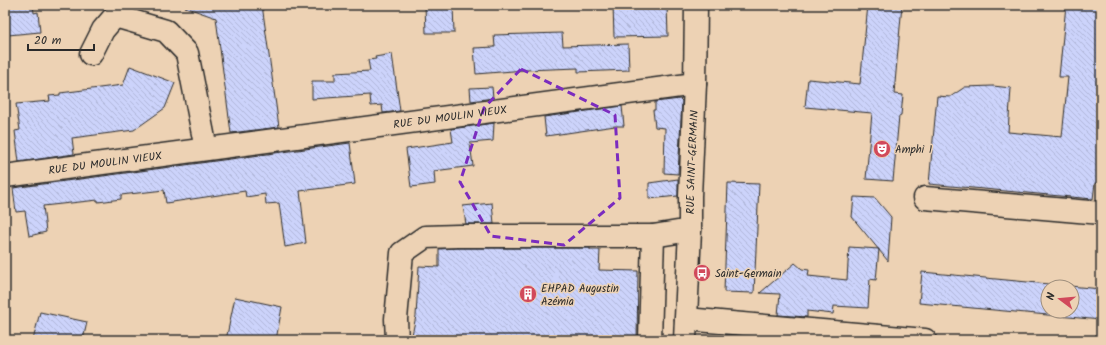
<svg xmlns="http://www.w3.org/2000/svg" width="1106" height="345" viewBox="0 0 1106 345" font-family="Kalam,sans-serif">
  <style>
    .building { fill: url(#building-back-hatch); stroke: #2b2b2b; fill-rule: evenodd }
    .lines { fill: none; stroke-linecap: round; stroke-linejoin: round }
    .minor-casing { stroke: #2b2b2b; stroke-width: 25 }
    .minor { stroke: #edd2b4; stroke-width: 22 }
    .marked { fill: none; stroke: #7b2cbf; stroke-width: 3; stroke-dasharray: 8 5; stroke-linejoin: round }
    .labels { text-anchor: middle; stroke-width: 3; stroke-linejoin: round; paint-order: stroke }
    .street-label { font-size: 11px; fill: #2b2b2b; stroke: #edd2b4 }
    .poi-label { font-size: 11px; fill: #2b2b2b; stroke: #edd2b4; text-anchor: start }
  </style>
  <defs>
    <pattern id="building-back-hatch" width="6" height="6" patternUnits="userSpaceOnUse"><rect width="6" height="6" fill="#ccd3fb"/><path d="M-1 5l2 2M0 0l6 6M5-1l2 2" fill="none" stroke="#afb5d7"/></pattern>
  </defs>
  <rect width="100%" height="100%" fill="#edd2b4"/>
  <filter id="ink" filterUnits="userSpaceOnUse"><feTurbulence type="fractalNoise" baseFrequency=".025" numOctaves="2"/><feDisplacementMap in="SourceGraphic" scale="8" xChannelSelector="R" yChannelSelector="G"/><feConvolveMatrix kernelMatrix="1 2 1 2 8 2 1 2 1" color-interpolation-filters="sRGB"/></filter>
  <g filter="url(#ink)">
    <!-- building -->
    <path class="building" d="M 5,5 L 33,5 L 34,13 L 38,12 L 40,32 L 8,35 Z
      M 186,5 L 262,5 L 279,127 L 231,133 L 216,18 L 185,7 Z
      M 425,5 L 453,5 L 454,33 L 426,33 Z
      M 613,5 L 667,5 L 668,36 L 614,37 Z
      M 868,5 L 902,5 L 894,94 L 903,95 L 901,115 L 899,116 L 893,181 L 866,179 L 872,113 L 805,107 L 808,79 L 860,84 Z
      M 1066,5 L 1101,5 L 1101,183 L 1095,183 L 1093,199 L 929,184 L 937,96 L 950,97 L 965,87 L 993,86 L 1011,88 L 1008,132 L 1062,137 L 1068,77 L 1059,77 Z
      M 562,33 L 563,46 L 628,44 L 629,70 L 578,72 L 578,68 L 525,70 L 476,74 L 474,48 L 495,47 L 494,35 Z
      M 392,54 L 400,111 L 383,113 L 382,105 L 371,106 L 370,95 L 312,99 L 312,81 L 335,81 L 335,73 L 370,71 L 368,60 L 376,59 L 375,57 Z
      M 130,66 L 175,83 L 165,108 L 134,130 L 72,138 L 74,154 L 19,162 L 15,131 L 20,130 L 16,104 L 50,101 L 49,96 L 60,95 L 60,93 L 123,85 Z
      M 492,87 L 493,98 L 471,101 L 470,88 Z
      M 680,99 L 682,101 L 678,174 L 664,173 L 665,128 L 655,127 L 653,110 L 655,110 L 655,102 Z
      M 622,106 L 624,126 L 615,126 L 546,136 L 544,117 Z
      M 494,123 L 493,141 L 470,143 L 473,166 L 434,171 L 435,184 L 411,187 L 406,149 L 453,142 L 451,129 Z
      M 350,143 L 355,184 L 300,191 L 306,243 L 285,247 L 279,203 L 266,204 L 265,194 L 246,197 L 245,191 L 166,203 L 164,190 L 121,195 L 121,199 L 98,202 L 98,200 L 43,206 L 46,232 L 29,236 L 25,211 L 16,212 L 13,188 Z
      M 678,179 L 678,196 L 649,199 L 649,183 Z
      M 728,183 L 759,184 L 754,293 L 724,292 Z
      M 854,197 L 875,198 L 891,217 L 888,261 L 852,217 Z
      M 492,203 L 494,224 L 466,224 L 463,206 Z
      M 849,247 L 879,249 L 876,280 L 870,279 L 868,308 L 834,306 L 833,314 L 807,311 L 807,317 L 778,315 L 780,294 L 760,293 L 795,263 L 802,269 L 809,270 L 808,276 L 847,280 Z
      M 458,248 L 590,248 L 590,250 L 600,250 L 599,270 L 638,271 L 637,340 L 411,340 L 416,316 L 419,266 L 439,267 L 439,249 Z
      M 922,272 L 1101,289 L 1101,320 L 919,303 ZM 1048,287 L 1072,287 L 1072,311 L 1048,311 Z
      M 235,297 L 282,307 L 276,340 L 226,340 Z
      M 40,312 L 87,322 L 83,340 L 33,340 Z"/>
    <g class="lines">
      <defs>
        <g id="minor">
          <path d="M 91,54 L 103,30 L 115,16 L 166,31 L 187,53 L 206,149"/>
          <path id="s1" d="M 5,176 L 695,84"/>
          <path d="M 925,198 L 1101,213"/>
          <path d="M 686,319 L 925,340"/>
          <path d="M 397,340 L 396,319 L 402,253 L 425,237 L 458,236 L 653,236 L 690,230"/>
          <path d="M 650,340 L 653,236"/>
          <path id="s2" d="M 685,340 L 690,230 L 690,196 L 695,84 L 696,5"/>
        </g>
      </defs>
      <!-- minor casing -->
      <use href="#minor" class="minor-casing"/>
      <!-- minor -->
      <use href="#minor" class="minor"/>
    </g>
  </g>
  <!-- marked area -->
  <path class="marked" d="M 521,69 L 615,115 L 620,198 L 564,245 L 491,236 L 460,182 L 484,108 Z"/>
  <!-- icons -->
  <defs>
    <symbol id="theatre-disc" viewBox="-11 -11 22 22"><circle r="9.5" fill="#d1495b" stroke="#edd2b4"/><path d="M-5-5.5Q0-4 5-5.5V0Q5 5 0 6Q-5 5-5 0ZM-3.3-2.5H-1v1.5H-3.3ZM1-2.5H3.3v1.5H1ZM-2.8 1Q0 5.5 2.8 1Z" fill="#fff"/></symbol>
    <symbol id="bus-disc" viewBox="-11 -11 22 22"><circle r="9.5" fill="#d1495b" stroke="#edd2b4"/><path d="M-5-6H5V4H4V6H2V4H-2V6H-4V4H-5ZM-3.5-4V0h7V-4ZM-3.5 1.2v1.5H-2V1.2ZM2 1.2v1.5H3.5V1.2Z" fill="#fff"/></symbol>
    <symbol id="building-disc" viewBox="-11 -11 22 22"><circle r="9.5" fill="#d1495b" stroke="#edd2b4"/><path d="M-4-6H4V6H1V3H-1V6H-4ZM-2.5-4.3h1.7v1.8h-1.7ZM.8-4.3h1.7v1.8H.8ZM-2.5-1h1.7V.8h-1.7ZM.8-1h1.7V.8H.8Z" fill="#fff"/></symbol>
  </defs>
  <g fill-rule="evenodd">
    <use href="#theatre-disc" x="872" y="139" width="20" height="20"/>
    <use href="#bus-disc" x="692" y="263" width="20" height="20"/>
    <use href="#building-disc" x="518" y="284" width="20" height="20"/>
  </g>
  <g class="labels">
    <!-- street labels -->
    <g class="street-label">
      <text dy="4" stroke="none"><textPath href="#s1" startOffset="449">RUE DU MOULIN VIEUX</textPath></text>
      <text dy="4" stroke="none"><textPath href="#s1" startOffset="101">RUE DU MOULIN VIEUX</textPath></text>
      <text dy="4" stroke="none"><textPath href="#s2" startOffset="178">RUE SAINT-GERMAIN</textPath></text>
    </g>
    <!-- poi labels -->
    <g class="poi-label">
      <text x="895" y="153">Amphi 1</text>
      <text x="715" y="277">Saint-Germain</text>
      <text x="541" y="292">EHPAD Augustin<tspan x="541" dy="13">Azémia</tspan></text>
    </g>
  </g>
  <!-- margin -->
  <rect width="1106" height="345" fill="none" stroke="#edd2b4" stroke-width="20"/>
  <rect x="10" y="10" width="1086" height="325" fill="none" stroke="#2b2b2b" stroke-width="1.5" filter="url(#ink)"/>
  <!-- north arrow -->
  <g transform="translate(1060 299) rotate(286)"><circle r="19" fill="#edd2b4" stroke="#9f8f7d"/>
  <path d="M0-3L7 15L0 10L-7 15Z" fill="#d1495b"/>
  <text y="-6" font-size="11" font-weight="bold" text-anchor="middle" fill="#2b2b2b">N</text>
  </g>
  <!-- scale -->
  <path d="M28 44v6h66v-6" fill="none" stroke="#2b2b2b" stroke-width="2"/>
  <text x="34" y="44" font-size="12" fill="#2b2b2b" stroke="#edd2b4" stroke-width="3" paint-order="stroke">20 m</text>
</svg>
